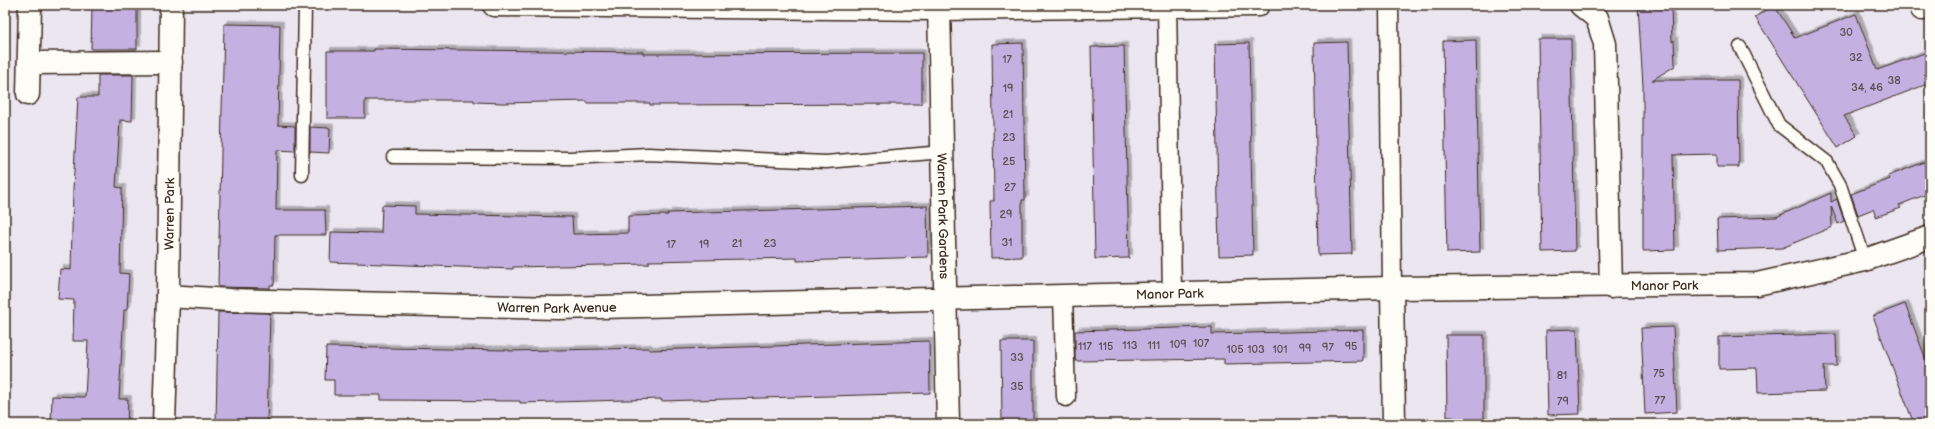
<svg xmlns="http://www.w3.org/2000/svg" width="1935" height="429" viewBox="0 0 1935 429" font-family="'Balsamiq Sans',sans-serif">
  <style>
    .building { fill: #c4b1e2; stroke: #3b2a1e; filter: url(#shadow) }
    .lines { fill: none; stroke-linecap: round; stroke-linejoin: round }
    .service-casing { stroke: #3b2a1e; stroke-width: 15 }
    .pedestrian-casing { stroke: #3b2a1e; stroke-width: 21 }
    .minor-casing { stroke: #3b2a1e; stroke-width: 25 }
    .service { stroke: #fdfcf7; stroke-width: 12 }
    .pedestrian { stroke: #fdfcf7; stroke-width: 18 }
    .minor { stroke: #fdfcf7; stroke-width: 22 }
    .labels { text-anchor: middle; stroke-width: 3; stroke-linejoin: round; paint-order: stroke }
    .number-label { font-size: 11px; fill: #5d4c4f }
    .street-label { font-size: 13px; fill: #3b2a1e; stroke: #fdfcf7 }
  </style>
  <defs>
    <filter id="shadow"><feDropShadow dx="3.5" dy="-3.5" stdDeviation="0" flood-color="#0004"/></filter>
  </defs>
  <rect width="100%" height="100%" fill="#ece6f1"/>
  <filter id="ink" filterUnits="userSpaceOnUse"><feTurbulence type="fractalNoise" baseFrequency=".025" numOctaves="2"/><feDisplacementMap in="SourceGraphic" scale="8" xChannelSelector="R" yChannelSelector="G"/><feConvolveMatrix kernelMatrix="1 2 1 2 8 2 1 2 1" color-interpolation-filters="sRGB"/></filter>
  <g filter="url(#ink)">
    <!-- building -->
    <path class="building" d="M 92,5 L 137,5 L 137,49 L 91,49 Z
      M 1638,5 L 1671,5 L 1672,42 L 1674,40 L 1675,66 L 1652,80 L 1738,80 L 1739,167 L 1717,167 L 1717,154 L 1673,155 L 1675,250 L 1643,251 L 1643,86 Z
      M 1774,5 L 1795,38 L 1856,14 L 1877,70 L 1930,51 L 1930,83 L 1844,116 L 1857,136 L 1838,148 L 1755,17 Z
      M 224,24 L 280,25 L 278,125 L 295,126 L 295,151 L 277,150 L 276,210 L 325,210 L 326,235 L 275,235 L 274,285 L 270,285 L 270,288 L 219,287 L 218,284 Z
      M 1538,39 L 1571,39 L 1575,251 L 1542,252 Z
      M 1476,40 L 1480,252 L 1447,253 L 1443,41 Z
      M 1347,42 L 1352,254 L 1318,255 L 1314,43 Z
      M 1023,43 L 1025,200 L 1022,200 L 1022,257 L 991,258 L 990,201 L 994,201 L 992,44 Z
      M 1249,43 L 1253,255 L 1219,256 L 1215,44 Z
      M 1124,46 L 1129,258 L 1095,259 L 1091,47 Z
      M 374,49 L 643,52 L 643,54 L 922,53 L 922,104 L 650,105 L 650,103 L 587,103 L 587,101 L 503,103 L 474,102 L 474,100 L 365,100 L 365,118 L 327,118 L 327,51 L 374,51 Z
      M 98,75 L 133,75 L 132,121 L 120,120 L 116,187 L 122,188 L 120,273 L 129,274 L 127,310 L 124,310 L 119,399 L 128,399 L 127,424 L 51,424 L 52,396 L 85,397 L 88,341 L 73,341 L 74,300 L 58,299 L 60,269 L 71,270 L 73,190 L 78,97 L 98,97 Z
      M 310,127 L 330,128 L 329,153 L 310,152 Z
      M 1930,160 L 1930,193 L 1899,205 L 1901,208 L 1876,217 L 1873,209 L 1858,215 L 1851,194 L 1890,179 L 1888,176 Z
      M 1831,193 L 1831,202 L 1837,199 L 1844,221 L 1838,224 L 1831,206 L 1832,227 L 1782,248 L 1718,250 L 1717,219 L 1776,217 Z
      M 382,205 L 415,206 L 415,214 L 572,217 L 573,234 L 628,233 L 628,216 L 668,215 L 668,213 L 927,206 L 928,257 L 797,261 L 797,258 L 649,261 L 649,264 L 513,267 L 513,269 L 330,262 L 331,232 L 381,233 Z
      M 1905,304 L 1930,370 L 1930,424 L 1914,424 L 1873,316 Z
      M 218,312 L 270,313 L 267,424 L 216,424 Z
      M 1212,327 L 1212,334 L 1363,330 L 1363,361 L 1224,364 L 1224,359 L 1075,361 L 1075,331 Z
      M 1673,327 L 1677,412 L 1645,414 L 1641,328 Z
      M 1577,329 L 1580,414 L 1548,415 L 1546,330 Z
      M 1836,334 L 1837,366 L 1824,366 L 1825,391 L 1758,393 L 1757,368 L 1719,369 L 1719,337 Z
      M 1446,335 L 1484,335 L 1484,424 L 1453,424 L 1453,417 L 1447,417 Z
      M 929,341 L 930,393 L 661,401 L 661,399 L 520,403 L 520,401 L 381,400 L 381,395 L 334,395 L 334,380 L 325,380 L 326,347 L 509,350 L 509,351 L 648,348 L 649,350 Z
      M 1001,341 L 1033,341 L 1033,424 L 1002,424 Z"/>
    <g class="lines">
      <defs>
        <path id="service" d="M 1740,47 L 1779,125 L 1827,162 L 1840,185 L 1865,260
          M 393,157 L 570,158 L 648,154 L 826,162 L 943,152
          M 302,175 L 305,5"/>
        <path id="pedestrian" d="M 1167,5 L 1172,293
          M 1389,5 L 1392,288
          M 1063,296 L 1066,397"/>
        <g id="minor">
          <path d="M 494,5 L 939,9 L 1258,5"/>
          <path id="s1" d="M 939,5 L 948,424"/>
          <path d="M 1581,5 L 1597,18 L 1605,44 L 1611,287"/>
          <path d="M 1922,9 L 1930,7"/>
          <path d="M 29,63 L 171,62"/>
          <path d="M 28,94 L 30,5"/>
          <path d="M 1392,288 L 1394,424"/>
          <path id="s2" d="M 168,296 L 229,300 L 558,308 L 1392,288 L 1757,284 L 1865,260 L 1930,237"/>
          <path id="s3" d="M 164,424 L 168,296 L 171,5"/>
        </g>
      </defs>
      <!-- service casing -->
      <use href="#service" class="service-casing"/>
      <!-- pedestrian casing -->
      <use href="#pedestrian" class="pedestrian-casing"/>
      <!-- minor casing -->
      <use href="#minor" class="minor-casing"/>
      <!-- service -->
      <use href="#service" class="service"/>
      <!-- pedestrian -->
      <use href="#pedestrian" class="pedestrian"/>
      <!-- minor -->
      <use href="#minor" class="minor"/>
    </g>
  </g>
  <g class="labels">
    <!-- number labels -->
    <g class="number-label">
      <text x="1846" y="36">30</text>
      <text x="1856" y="61">32</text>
      <text x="1007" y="63">17</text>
      <text x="1894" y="84">38</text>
      <text x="1867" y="91">34, 46</text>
      <text x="1008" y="92">19</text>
      <text x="1008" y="118">21</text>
      <text x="1009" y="141">23</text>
      <text x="1009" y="165">25</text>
      <text x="1010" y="191">27</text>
      <text x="1006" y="218">29</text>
      <text x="1007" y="246">31</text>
      <text x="737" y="247">21</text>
      <text x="770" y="247">23</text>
      <text x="671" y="248">17</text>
      <text x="704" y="248">19</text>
      <text x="1201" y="347">107</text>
      <text x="1178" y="348">109</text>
      <text x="1130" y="349">113</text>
      <text x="1154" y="349">111</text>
      <text x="1085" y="350">117</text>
      <text x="1106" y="350">115</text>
      <text x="1351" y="350">95</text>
      <text x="1328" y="351">97</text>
      <text x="1305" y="352">99</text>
      <text x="1235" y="353">105</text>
      <text x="1256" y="353">103</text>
      <text x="1280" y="353">101</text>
      <text x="1017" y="361">33</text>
      <text x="1659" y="377">75</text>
      <text x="1562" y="379">81</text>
      <text x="1017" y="390">35</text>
      <text x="1660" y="404">77</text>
      <text x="1563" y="405">79</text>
    </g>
    <!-- street labels -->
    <g class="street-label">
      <text dy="5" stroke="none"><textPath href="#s3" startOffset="210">Warren Park</textPath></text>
      <text dy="5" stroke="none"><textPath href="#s1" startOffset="211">Warren Park Gardens</textPath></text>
      <text dy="5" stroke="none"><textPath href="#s2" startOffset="1497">Manor Park</textPath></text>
      <text dy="5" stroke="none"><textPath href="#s2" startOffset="1002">Manor Park</textPath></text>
      <text dy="5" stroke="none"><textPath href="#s2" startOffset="389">Warren Park Avenue</textPath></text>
    </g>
  </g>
  <!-- margin -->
  <rect width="1935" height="429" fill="none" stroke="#fdfcf7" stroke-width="20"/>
  <rect x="10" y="10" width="1915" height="409" fill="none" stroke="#3b2a1e" stroke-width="1.5" filter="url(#ink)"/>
</svg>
